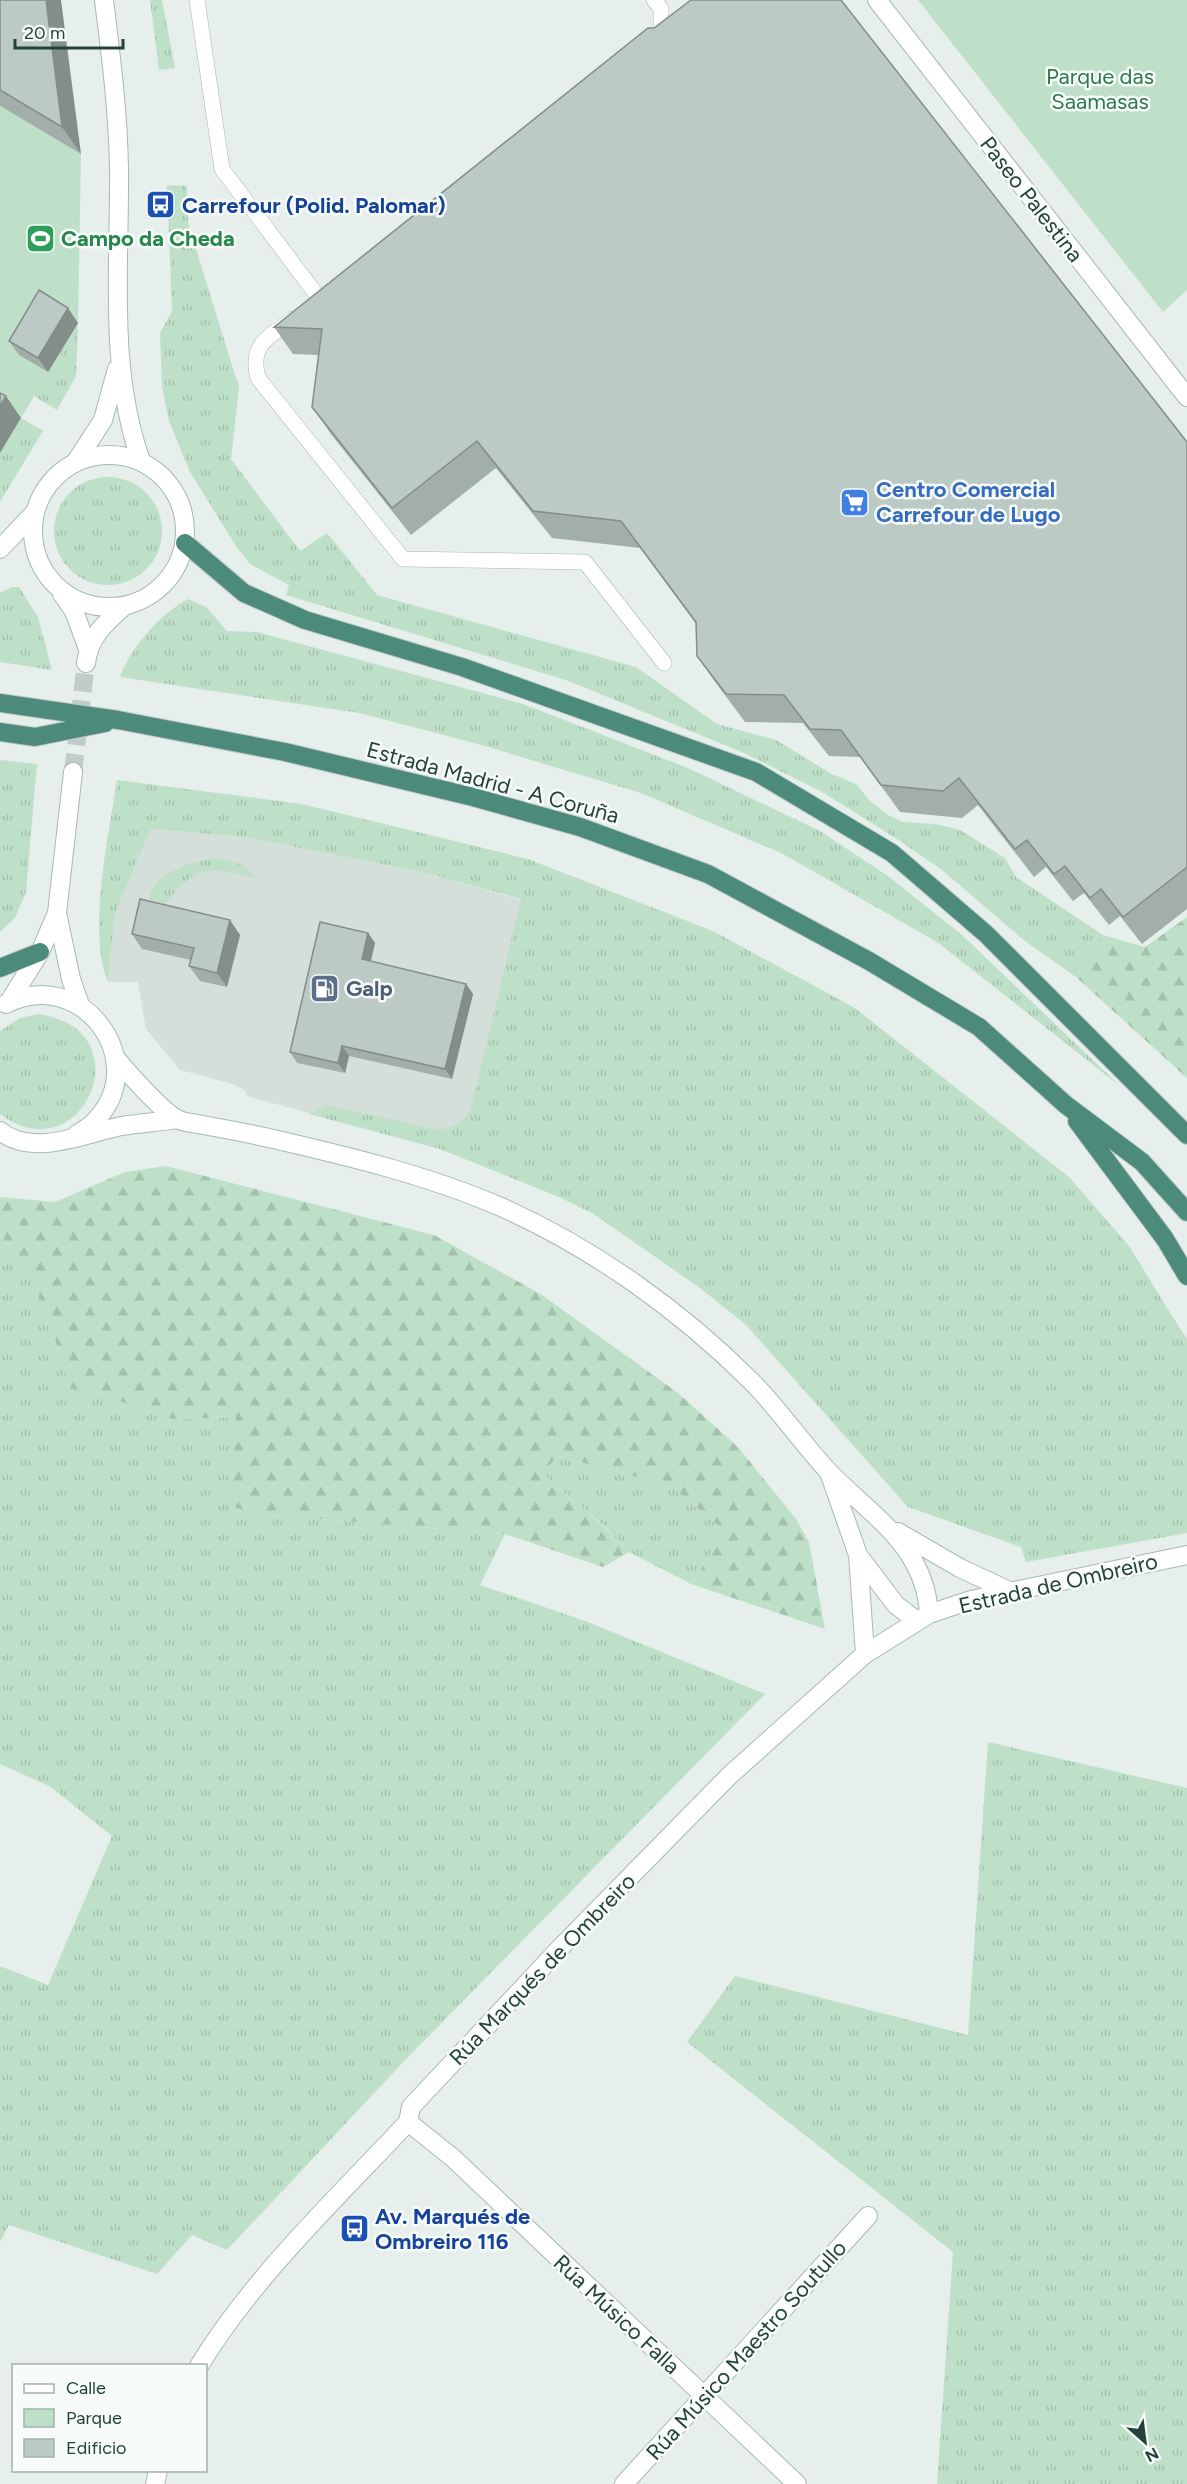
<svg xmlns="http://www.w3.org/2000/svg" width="1187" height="2484" viewBox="0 0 1187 2484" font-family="Figtree,sans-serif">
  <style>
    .built { fill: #d4dfda }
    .grass { fill: url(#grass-tufts) }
    .forest { fill: url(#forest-firs) }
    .green { fill: #bfe0c8 }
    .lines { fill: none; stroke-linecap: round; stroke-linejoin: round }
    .tertiary-tunnel { stroke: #bfccc8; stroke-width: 18; stroke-dasharray: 18 9; stroke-linecap: butt }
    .service-casing { stroke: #a8b8b2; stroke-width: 16 }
    .minor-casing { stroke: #a8b8b2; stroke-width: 20 }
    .tertiary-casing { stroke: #a8b8b2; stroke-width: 20 }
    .trunk-casing { stroke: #c2cac8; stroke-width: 20 }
    .service { stroke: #fff; stroke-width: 15 }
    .minor { stroke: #fff; stroke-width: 18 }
    .tertiary { stroke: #fff; stroke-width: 18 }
    .trunk { stroke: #4c8a7c; stroke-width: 18 }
    .wall { fill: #a1aea9 }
    .shaded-wall { fill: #838d89 }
    .building { fill: #bbcac4; stroke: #838d89; stroke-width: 1.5 }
    .labels { text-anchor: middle; stroke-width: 5; stroke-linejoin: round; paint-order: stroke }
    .park-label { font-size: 22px; fill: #2d7a4b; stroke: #f7fbf9 }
    .street-label { font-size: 22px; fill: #24423a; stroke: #f7fbf9 }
    .transit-label { font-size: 22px; font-weight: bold; fill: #164399; stroke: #f7fbf9; text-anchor: start }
    .leisure-label { font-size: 22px; font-weight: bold; fill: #27864d; stroke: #f7fbf9; text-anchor: start }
    .shop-label { font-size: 22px; font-weight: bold; fill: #366cbe; stroke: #f7fbf9; text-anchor: start }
    .service-label { font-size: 22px; font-weight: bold; fill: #4e5e75; stroke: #f7fbf9; text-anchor: start }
  </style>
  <defs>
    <pattern id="grass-tufts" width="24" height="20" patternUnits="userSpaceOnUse" patternTransform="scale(1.5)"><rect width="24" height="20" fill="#bfe0c8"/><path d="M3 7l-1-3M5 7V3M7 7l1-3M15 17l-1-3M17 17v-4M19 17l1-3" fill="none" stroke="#a4c1ad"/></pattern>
    <pattern id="forest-firs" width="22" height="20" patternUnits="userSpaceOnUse" patternTransform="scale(1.5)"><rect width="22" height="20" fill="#bfe0c8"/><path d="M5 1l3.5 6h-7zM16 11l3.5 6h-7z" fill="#a4c1ad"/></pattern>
  </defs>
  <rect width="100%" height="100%" fill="#e6efeb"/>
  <!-- built -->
  <path class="built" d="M 151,829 L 245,837 L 423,872 L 521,900 L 499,1102 L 440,1149 L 247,1096 L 245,1090 L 230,1083 L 180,1070 L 146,1029 L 138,982 L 108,982 L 115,913 Z"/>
  <!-- grass -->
  <path class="grass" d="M 150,0 L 162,0 L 175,68 L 159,70 Z
    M 167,185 L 187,186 L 188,223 L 239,388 L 231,459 L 300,551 L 327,533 L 377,595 L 636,667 L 717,724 L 776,740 L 832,774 L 856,784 L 870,801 L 888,815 L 903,822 L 936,824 L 960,830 L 1005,858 L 1016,877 L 1103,935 L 1076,977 L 1025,941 L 942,870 L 900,841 L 824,793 L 744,753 L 566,680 L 286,595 L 289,585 L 250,564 L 236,546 L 190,472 L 169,421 L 162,387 L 160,333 L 172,311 Z
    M 78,323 L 76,376 L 57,410 L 34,396 Z
    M 21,418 L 43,431 L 0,502 L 0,453 Z
    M54 531a54 54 0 1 1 108 0a54 54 0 1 1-108 0Z
    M 12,587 L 19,587 L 38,617 L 52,670 L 0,662 L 0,593 Z
    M 188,599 L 206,607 L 227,631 L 257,632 L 523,704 L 688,768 L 820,831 L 888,876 L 961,934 L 1120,1086 L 937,942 L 781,853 L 641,793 L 478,744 L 359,713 L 120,677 C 131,647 160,614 188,599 Z
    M 0,760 L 37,764 L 26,892 L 15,918 L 0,932 Z
    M 117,780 L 302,804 L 528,859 L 713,931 L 855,1008 L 1069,1177 L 1129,1246 L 1169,1311 L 1187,1339 L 1187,1533 L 1026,1562 L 1021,1547 L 908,1507 L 745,1324 L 700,1288 L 592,1213 L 559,1197 L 440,1149 L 309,1114 L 327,1105 L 439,1130 C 453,1127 461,1123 470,1112 L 521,899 L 423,872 L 245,837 L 151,829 L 115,913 L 108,982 C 87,935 109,832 117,780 Z
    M 212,859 C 229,859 246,863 255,878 C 209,866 197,863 165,904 L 151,900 L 149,893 C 163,871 186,863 212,859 Z
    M 38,1014 C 147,1029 82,1176 0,1114 L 0,1031 L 20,1018 Z
    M 0,1236 C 41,1273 53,1337 71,1389 L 87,1390 L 172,1419 L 236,1417 L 259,1514 L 505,1534 L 480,1585 L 585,1621 L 765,1694 L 408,2057 L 227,2250 L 192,2235 L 157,2274 L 9,2225 L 0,2242 L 0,1966 L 48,1985 L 112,1836 L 51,1787 L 0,1764 Z
    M 558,1456 L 671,1486 L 726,1532 L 691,1584 L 629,1552 L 603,1525 L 541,1473 Z
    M 988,1742 L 1187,1788 L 1187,2484 L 937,2484 L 953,2252 L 687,2042 L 735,1976 L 968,2035 Z"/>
  <!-- forest -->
  <path class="forest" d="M 1187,917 L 1187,1078 L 1076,977 L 1103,935 L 1145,947 Z
    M 166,1166 L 434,1235 L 542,1295 L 678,1393 L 738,1447 L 796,1519 L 809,1542 L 825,1629 L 691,1584 L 726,1532 L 671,1486 L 558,1456 L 542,1473 L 603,1526 L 629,1552 L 603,1567 L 505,1534 L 259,1514 L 233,1507 L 236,1417 L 172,1419 L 87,1390 L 71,1389 C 53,1338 41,1273 0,1236 L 0,1197 L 55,1202 L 125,1172 Z"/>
  <!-- green -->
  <path class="green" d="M 918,0 L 1187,0 L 1187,290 L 1163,312 Z
    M 0,106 L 81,154 L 78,323 L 0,453 Z"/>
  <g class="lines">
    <!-- tertiary-tunnel -->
    <path class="tertiary-tunnel" d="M 73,772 L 86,663"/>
    <defs>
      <path id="service" d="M 197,0 L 222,169 L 319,298
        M 653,38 L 661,32 L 661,9 L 654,0
        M 293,319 C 269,338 249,343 258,378 L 403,559 L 585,562 L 664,663"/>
      <path id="minor" d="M 877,0 L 1187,397
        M 0,549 L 35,512
        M 408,2122 L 453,2158 L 797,2484
        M 199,2366 C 253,2277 337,2198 408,2122 L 411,2107 L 562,1946 L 729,1776 L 865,1654
        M 155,2484 L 158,2470
        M 624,2484 L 868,2216"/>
      <path id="tertiary" d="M 104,0 C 111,56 118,111 119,168 C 120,265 108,368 141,461
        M33 531a76 76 0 1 1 152 0a76 76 0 1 1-152 0Z
        M 75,463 L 103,420 L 117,369
        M 62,594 L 74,611 L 88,649
        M 86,663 C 89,637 105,623 124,606
        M 57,913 L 71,979 L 80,1005
        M 9,1002 L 40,952 L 57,913 L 73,772
        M 6,1004 C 81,965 154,1062 94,1122 C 89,1127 82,1131 76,1135
        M 115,1057 C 127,1072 162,1111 177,1119 C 184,1123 195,1123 203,1125 C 225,1129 247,1133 269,1138 C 347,1156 427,1175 501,1207 C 593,1248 680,1310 751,1381 C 779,1409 801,1442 828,1471 C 871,1516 925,1545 929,1614
        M 0,1131 C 33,1158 85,1133 122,1126 C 140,1123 159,1122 177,1119
        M 830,1475 L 858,1555 L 865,1654
        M 898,1532 L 960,1568 L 1007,1590
        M 858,1555 L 896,1605 L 917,1621
        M 865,1654 L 929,1614 L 971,1600 L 1187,1555"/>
      <path id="trunk" d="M 185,543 L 244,593 L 305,620 L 462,667 L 756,772 L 892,853 L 986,934 L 1187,1135
        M 0,703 L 118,720 L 285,752 L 473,797 L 580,827 L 708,874 L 869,961 L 979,1027 L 1066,1105 L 1142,1162 L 1187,1212
        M 0,732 L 35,737 L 105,723
        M 0,968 L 40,952
        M 1077,1121 L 1165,1239 L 1187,1276"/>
    </defs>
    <!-- service casing -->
    <use href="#service" class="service-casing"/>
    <!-- minor casing -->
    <use href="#minor" class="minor-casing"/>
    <!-- tertiary casing -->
    <use href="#tertiary" class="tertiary-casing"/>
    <!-- trunk casing -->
    <use href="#trunk" class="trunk-casing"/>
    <!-- service -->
    <use href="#service" class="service"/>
    <!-- minor -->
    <use href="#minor" class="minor"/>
    <!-- tertiary -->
    <use href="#tertiary" class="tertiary"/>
    <!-- trunk -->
    <use href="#trunk" class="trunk"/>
  </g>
  <!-- wall -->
  <path class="wall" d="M 0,0 L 81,154 L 0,106 Z
    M 648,28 L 1187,442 L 1187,909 L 1142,944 L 1120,916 L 1109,925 L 1084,893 L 1073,901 L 1046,867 L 1034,877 L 978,805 L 962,818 L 900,812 L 860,757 L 829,756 L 803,723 L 745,722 L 716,683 L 697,656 L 696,624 L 640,548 L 552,538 L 496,468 L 411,535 L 331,434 L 312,407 L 318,355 L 293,354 L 274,327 Z
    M 78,323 L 48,372 L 19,355 L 9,341 Z
    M 368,933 L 375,943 L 371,961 L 466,984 L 473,994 L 452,1079 L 349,1056 L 345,1073 L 297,1063 L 290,1052 Z
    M 132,934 L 240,935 L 227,987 L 200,981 L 189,966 L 191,960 L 142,949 Z"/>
  <!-- shaded-wall -->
  <path class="shaded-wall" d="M 46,0 L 61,0 L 81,154 L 62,127 Z
    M 68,308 L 78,323 L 48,372 L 38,358 Z
    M 6,396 L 21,418 L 0,453 L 0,406 Z
    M 230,920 L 240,935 L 227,987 L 217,973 Z
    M 368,933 L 375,943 L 369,969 L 362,959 Z
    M 466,984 L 473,994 L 452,1079 L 445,1069 Z
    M 342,1046 L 349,1056 L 345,1073 L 338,1063 Z"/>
  <!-- building -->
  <path class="building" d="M 0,0 L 46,0 L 62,127 L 0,90 Z
    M 691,0 L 841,0 L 1187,442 L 1187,867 L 1123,917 L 1101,889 L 1090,898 L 1065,866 L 1054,874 L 1027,840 L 1015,849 L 959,778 L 943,791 L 881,785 L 841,730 L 810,729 L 784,695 L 726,694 L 697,656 L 696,622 L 621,521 L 533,511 L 477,441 L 392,508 L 312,407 L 322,329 L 274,327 L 648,28 L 654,28 Z
    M 39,290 L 68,308 L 38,358 L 9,341 Z
    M 0,393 L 6,396 L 0,406 Z
    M 140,899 L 230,920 L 217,973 L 189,966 L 194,948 L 132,934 Z
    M 320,922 L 368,933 L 362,959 L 466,984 L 445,1069 L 342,1046 L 338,1063 L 290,1052 Z"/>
  <!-- icons -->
  <defs>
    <symbol id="bus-square" viewBox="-11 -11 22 22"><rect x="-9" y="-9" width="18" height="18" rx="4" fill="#1a4fb4" stroke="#f7fbf9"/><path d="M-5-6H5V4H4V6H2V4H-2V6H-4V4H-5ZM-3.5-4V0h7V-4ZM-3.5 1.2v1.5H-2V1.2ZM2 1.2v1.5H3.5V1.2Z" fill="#fff"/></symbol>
    <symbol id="stadium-square" viewBox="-11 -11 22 22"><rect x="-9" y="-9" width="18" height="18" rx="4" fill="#2e9e5b" stroke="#f7fbf9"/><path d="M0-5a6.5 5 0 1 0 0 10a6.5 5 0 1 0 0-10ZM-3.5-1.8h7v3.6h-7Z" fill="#fff"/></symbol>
    <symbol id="supermarket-square" viewBox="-11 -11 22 22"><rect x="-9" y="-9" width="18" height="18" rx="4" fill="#3f7fe0" stroke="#f7fbf9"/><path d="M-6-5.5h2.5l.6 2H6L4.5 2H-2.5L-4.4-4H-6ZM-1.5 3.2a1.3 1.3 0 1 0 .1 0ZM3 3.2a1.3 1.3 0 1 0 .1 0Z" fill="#fff"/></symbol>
    <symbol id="fuel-square" viewBox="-11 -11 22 22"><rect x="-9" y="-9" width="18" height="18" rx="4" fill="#5c6f8a" stroke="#f7fbf9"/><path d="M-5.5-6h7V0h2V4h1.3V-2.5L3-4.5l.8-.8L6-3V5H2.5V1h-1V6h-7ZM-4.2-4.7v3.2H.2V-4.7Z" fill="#fff"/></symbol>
  </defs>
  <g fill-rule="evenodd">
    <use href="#bus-square" x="144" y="188" width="33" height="33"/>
    <use href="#stadium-square" x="24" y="222" width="33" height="33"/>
    <use href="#supermarket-square" x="838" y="486" width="33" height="33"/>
    <use href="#fuel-square" x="308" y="972" width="33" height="33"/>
    <use href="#bus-square" x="338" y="2212" width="33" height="33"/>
  </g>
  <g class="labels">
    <!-- park labels -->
    <g class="park-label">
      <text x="1100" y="84">Parque das<tspan x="1100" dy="25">Saamasas</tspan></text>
    </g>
    <!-- street labels -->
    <g class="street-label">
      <text transform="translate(1032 199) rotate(52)" y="8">Paseo Palestina</text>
      <text transform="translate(493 782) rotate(15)" y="8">Estrada Madrid - A Coruña</text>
      <text transform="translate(1058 1583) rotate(-13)" y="8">Estrada de Ombreiro</text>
      <text transform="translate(542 1969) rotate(-46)" y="8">Rúa Marqués de Ombreiro</text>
      <text transform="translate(617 2314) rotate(43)" y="8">Rúa Músico Falla</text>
      <text transform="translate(746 2350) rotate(-48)" y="8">Rúa Músico Maestro Soutullo</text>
    </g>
    <!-- transit labels -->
    <g class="transit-label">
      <text x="182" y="213">Carrefour (Polid. Palomar)</text>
      <text x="375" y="2224">Av. Marqués de<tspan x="375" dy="25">Ombreiro 116</tspan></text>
    </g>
    <!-- leisure labels -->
    <g class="leisure-label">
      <text x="61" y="246">Campo da Cheda</text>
    </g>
    <!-- shop labels -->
    <g class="shop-label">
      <text x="876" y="497">Centro Comercial<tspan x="876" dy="25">Carrefour de Lugo</tspan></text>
    </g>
    <!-- service labels -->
    <g class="service-label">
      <text x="346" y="996">Galp</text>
    </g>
  </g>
  <!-- legend -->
  <rect x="12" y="2364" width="195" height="108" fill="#f7fbf9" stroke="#a3b1ad" stroke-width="1.5"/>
  <rect x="24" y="2384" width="30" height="9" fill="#ffffff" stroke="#a3b1ad" stroke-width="1.5"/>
  <text x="66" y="2394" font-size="18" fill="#24423a">Calle</text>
  <rect x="24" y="2409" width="30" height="18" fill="#bfe0c8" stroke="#a3b1ad" stroke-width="1.5"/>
  <text x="66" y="2424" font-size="18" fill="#24423a">Parque</text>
  <rect x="24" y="2439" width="30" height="18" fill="#bbcac4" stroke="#a3b1ad" stroke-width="1.5"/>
  <text x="66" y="2454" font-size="18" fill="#24423a">Edificio</text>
  <!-- north arrow -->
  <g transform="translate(1145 2442) rotate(152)" stroke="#f7fbf9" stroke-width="4.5" paint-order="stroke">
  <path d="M0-4.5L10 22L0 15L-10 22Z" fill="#24423a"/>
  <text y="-9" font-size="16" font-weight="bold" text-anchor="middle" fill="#24423a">N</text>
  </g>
  <!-- scale -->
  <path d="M15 39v9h108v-9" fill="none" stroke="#24423a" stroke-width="3"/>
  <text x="24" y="39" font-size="18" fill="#24423a" stroke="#f7fbf9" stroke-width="4.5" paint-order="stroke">20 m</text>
</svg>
